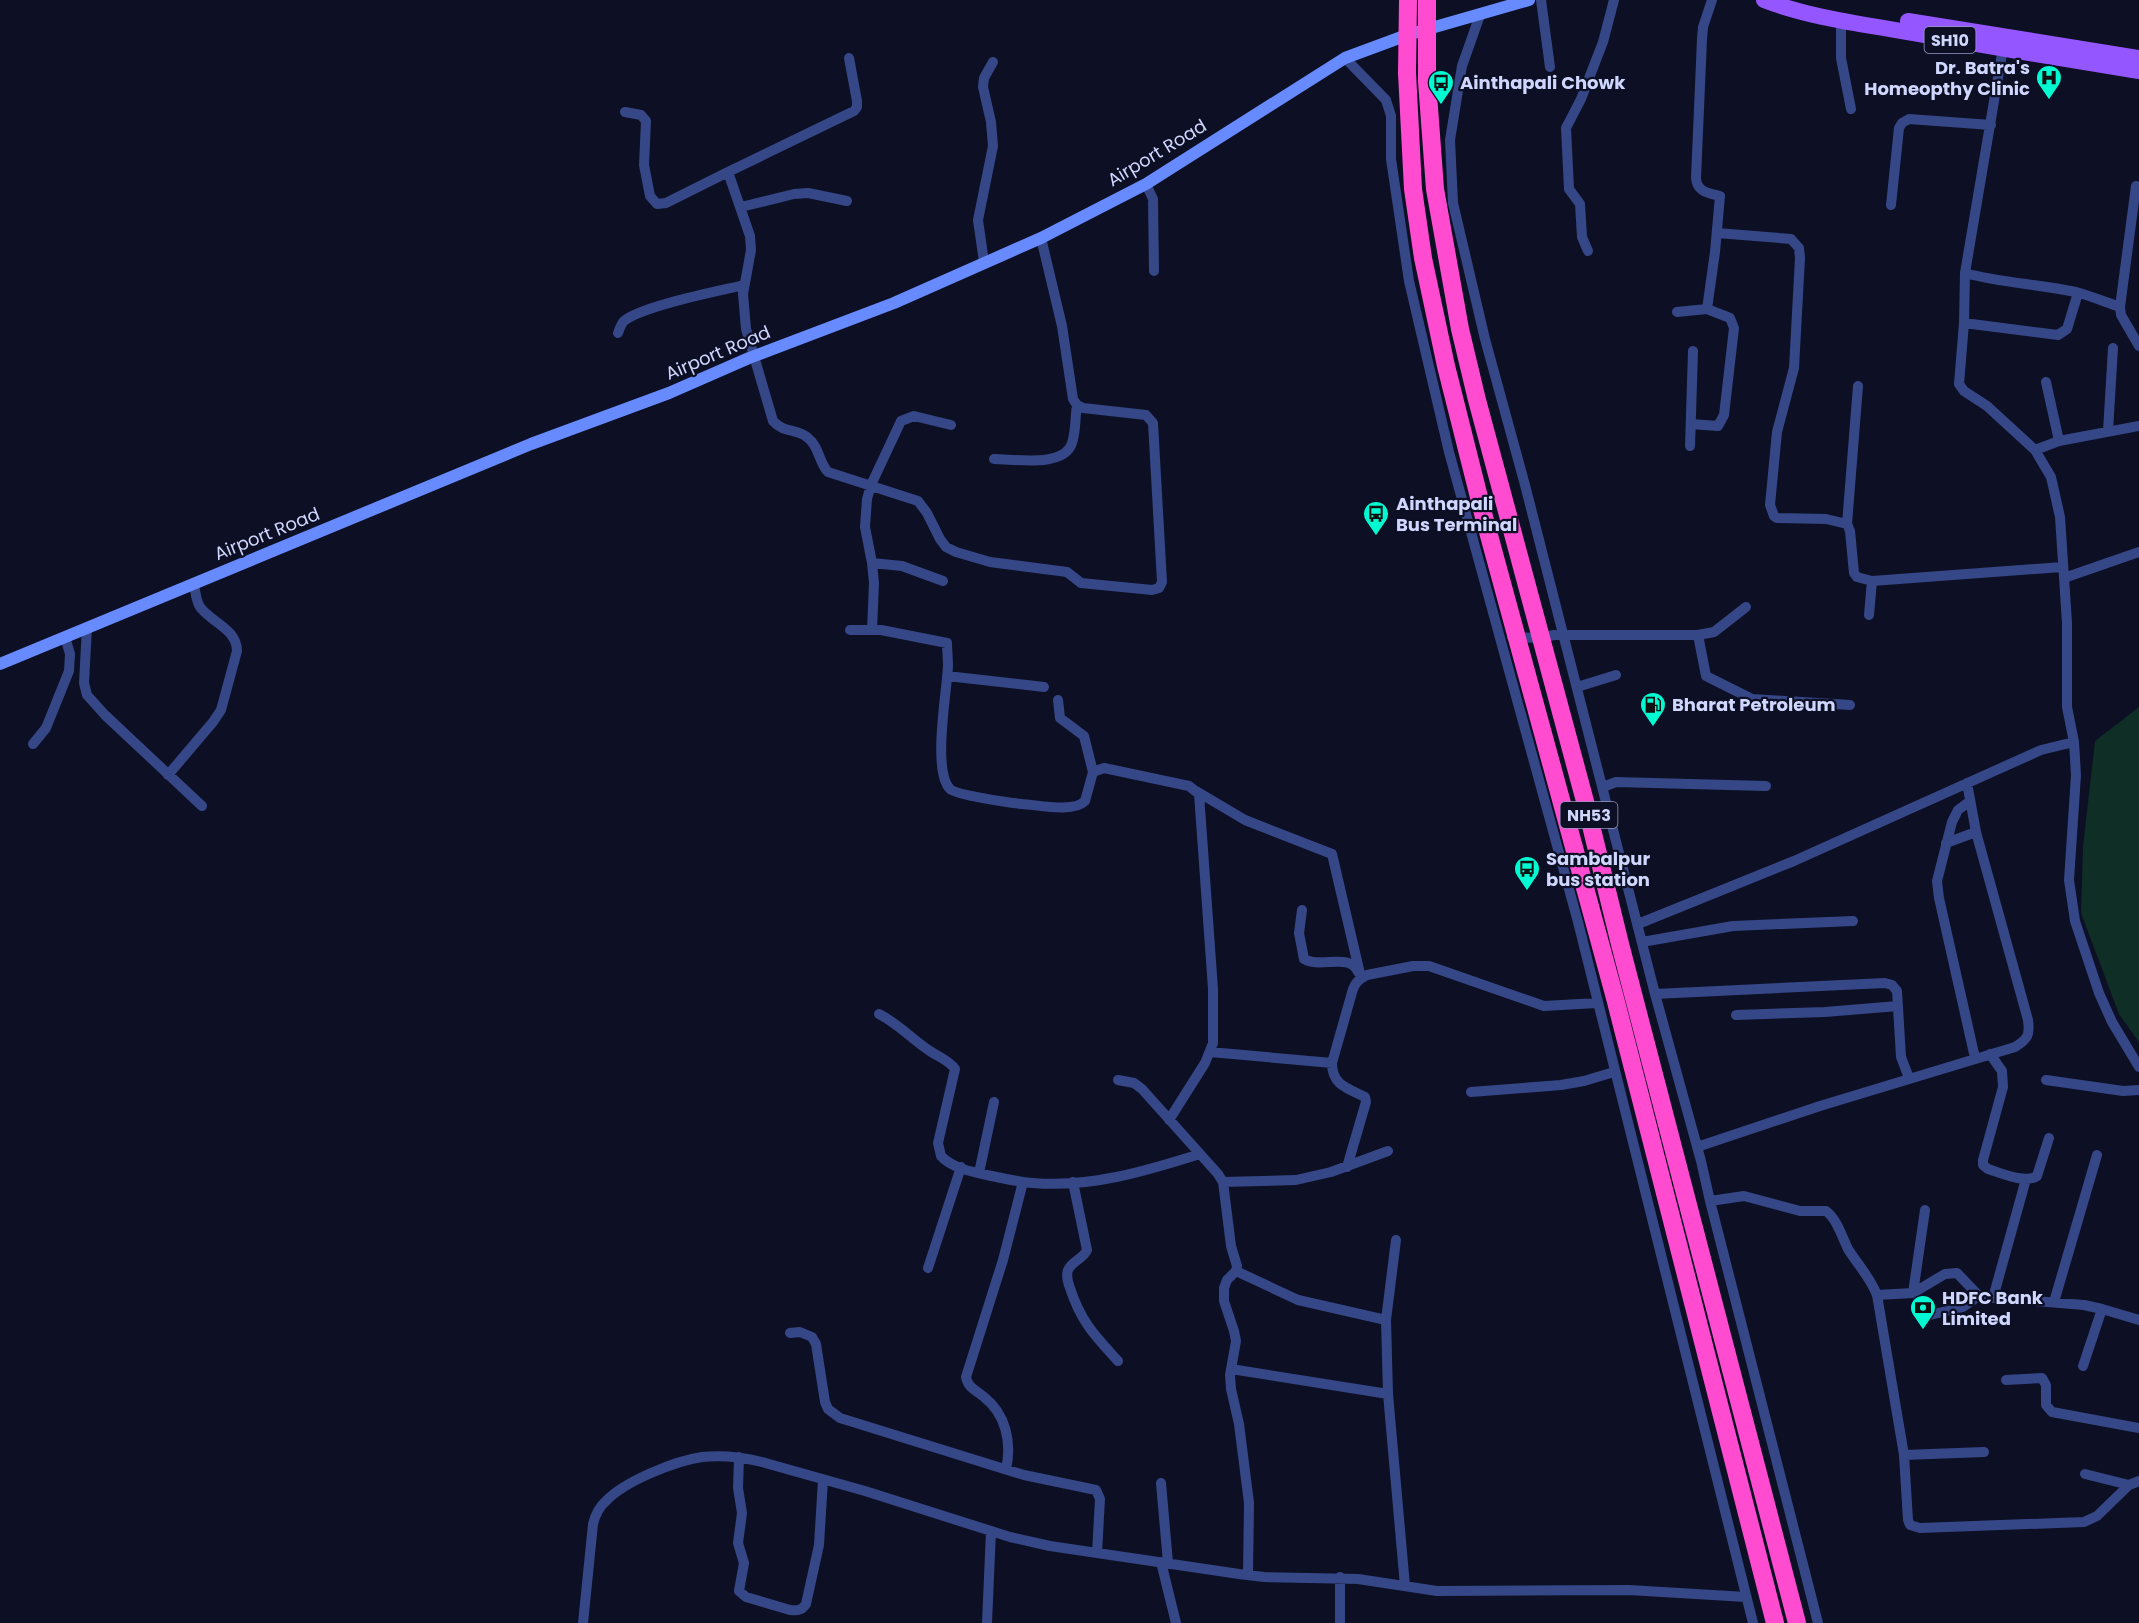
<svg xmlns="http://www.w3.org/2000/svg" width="2139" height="1623" viewBox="0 0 2139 1623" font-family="Poppins,sans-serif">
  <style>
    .green { fill: #0f2e25 }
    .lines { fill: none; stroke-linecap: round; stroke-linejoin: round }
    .street { stroke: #354786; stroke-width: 10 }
    .secondary { stroke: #678bff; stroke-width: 12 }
    .primary { stroke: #9457ff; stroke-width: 16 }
    .highway { stroke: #ff4bd0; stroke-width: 18 }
    .labels { text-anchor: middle; stroke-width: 4.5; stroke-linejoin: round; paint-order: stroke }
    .shield { fill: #0d0f24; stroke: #969bbd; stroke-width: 1.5 }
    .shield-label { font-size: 16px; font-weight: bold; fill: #d0d7ff }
    .poi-label { font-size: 18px; font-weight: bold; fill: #d0d7ff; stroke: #0d0f24; text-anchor: start }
    .street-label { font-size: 18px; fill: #d0d7ff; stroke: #0d0f24 }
  </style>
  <rect width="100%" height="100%" fill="#0d0f24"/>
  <!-- green -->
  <path class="green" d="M 2139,707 L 2139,1042 L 2119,1014 L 2081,913 L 2083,847 L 2095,741 Z"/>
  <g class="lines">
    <!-- street -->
    <path class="street" d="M 1541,0 L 1550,67
      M 1480,15 L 1462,66 L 1450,140 L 1453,203 L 1485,339 L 1525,485 L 1655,994 L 1701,1161 L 1710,1201 L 1818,1623
      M 1841,21 L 1841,58 L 1851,109
      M 1345,58 L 1386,100 L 1391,116 L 1391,159 L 1409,281 L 1449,452 L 1578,922 L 1753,1623
      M 625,112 L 641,115 L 646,121 L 644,165 L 650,196 L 657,204 L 666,203 L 728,172 L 750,236 L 751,250 L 743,294 L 746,329 L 773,421 C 785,434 797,428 808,438 C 819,446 819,463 828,472 L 918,501 L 927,513 L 940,539 L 946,547 L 956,552 L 990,562 L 1067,572 L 1081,583 L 1152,590 L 1159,588 L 1162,582 L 1153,423 L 1146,415 L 1083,408 L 1077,405 L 1073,399 L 1062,326 L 1041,238
      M 728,172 L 854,111 L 857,107 L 857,101 L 849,58
      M 1146,184 L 1153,199 L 1154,271
      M 1891,205 L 1899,128 L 1902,123 L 1909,119 L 1991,125
      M 741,207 L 794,194 L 808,193 L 847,201
      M 1717,233 L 1791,239 L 1799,248 L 1800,258 L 1794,368 L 1777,432 L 1770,505 L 1774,516 L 1777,518 L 1826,519 L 1847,524 L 1850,531 L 1854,573 L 1857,577 L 1872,581
      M 1588,251 L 1582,237 L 1580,204 L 1569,189 L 1566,128 L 1581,99 L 1603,42 L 1614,0
      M 984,262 L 978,220 L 993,146 L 991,122 L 983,87 L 984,78 L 993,62
      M 1965,273 C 2001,283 2039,284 2076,292 C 2091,296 2105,302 2120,307 L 2121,315 L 2139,346
      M 2120,307 L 2136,186
      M 1677,312 L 1707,309 L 1715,252 L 1720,196 C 1708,193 1697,192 1696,178 L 1702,39 L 1703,27 L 1712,0
      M 1964,323 L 2058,335 L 2067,329 L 2078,293
      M 618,333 C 620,328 621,324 624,321 C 642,306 719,291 744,285
      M 2046,382 L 2059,441
      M 1691,424 L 1718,426 L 1724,415 L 1734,328 L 1730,318 L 1707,309
      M 2108,431 L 2113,348
      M 1690,446 L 1693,351
      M 2035,450 L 2059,441 L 2139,426
      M 994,459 C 1015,459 1064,468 1072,443 C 1076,431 1075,417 1077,405
      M 1847,524 L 1858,386
      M 872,563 L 902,566 L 943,581
      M 2064,578 L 2139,552
      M 1869,615 L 1872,581 L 2062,567
      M 87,627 L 84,683 L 87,695 L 105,715 L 202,806
      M 850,630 L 881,630 L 947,643 C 947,650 948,658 948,666 C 947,691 932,771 950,789 C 956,795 1011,803 1022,804 C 1039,805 1073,813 1085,801 L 1093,772 L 1104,768 L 1189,786 L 1199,794 L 1213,989 L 1213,1043 L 1205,1063 L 1169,1120
      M 872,630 L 874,583 L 872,563 L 865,527 L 867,499 L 871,485 L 901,421 L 914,416 L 951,425
      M 1698,635 L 1714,632 L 1746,607
      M 1512,637 L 1540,638 L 1554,635 L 1698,635 L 1706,676 L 1752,699 L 1850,705
      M 947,676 L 1044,687
      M 1577,687 L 1616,675
      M 1058,700 L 1060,718 L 1084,736 L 1093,772
      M 2074,742 L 2076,775 L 2069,880 L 2075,921 L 2099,993 L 2112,1022 L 2139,1067
      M 33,744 L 46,728 L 69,671 L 70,654 L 65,637
      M 168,775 L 213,722 L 221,710 L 237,651 C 237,629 212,623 200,607 C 196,601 195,591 194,583
      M 1603,787 L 1616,782 L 1766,786
      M 1196,791 L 1245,820 L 1332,854 L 1361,978
      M 1969,802 L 1958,810 L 1952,822 L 1937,881 L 1939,898 L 1975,1058
      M 1946,843 L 1976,832
      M 1302,910 L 1299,933 L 1304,959 C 1320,969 1350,952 1358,972
      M 1638,924 L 1794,861 L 2041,750 L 2074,742 L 2067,707 L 2067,623 L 2060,517 L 2051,477 L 2035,450 L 1987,406 L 1964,391 L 1959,384 L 1964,323 L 1965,273 L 2004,42
      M 1642,942 L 1733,926 L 1853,921
      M 1655,994 L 1885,983 L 1892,985 L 1897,991 L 1901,1057 L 1909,1078
      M 879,1014 C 897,1023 911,1038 927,1049 C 936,1056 949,1060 955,1069 L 938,1143 L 941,1156 C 952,1168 972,1172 987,1175 C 1002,1178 1017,1182 1033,1183 C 1090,1188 1146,1171 1200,1154
      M 1736,1015 L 1825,1012 L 1898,1006
      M 1210,1052 L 1332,1063
      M 1990,1054 L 2002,1071 L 2003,1087 L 1983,1160 L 1983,1165 L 1988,1169 C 2001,1173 2025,1184 2037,1176 L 2049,1138
      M 1118,1080 L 1134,1083 L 1142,1089 L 1218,1174 L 1223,1182 L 1231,1246 L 1237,1266 L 1236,1271 L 1227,1280 L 1224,1288 L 1224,1301 L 1234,1331 L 1236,1341 L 1230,1375 L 1231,1389 L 1239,1424 L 1249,1503 L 1248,1575
      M 2046,1080 L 2123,1091 L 2139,1090
      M 1471,1092 L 1561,1085 L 1584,1081 L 1614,1072
      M 1697,1147 L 1820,1106 L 2015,1047 C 2028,1039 2030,1035 2028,1020 L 1976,832 L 1967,783
      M 1347,1167 L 1366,1102 L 1365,1097 C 1347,1088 1332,1085 1332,1063 L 1353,989 C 1356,981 1360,979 1367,975 L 1413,966 L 1429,966 L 1544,1006 L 1597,1003
      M 979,1173 L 994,1102
      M 1073,1182 L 1087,1250 C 1083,1259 1072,1261 1068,1270 C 1066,1276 1068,1283 1070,1288 C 1081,1322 1095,1336 1118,1361
      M 1223,1182 L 1296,1180 L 1331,1172 L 1388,1151
      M 1710,1201 L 1744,1196 L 1800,1211 L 1826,1211 C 1837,1219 1842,1237 1848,1249 C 1858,1265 1870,1277 1877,1295 L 1913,1293 L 1945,1274 L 1957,1273 L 1979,1296 L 1984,1297 L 2084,1305 L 2102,1309 L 2083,1366
      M 1396,1240 L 1386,1320 L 1388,1394 L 1405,1586
      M 928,1268 L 961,1167
      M 1236,1271 L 1298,1300 L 1386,1320
      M 1913,1293 L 1925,1210
      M 1877,1295 L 1904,1455 L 1908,1520 L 1910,1525 L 1920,1528 L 2084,1522 L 2097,1516 L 2129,1485
      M 1993,1298 L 2026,1179
      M 2054,1302 L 2097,1155
      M 2102,1309 L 2139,1320
      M 1922,1317 L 1963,1307 L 1979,1296
      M 790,1333 L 800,1332 L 812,1337 L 816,1344 L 825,1402 L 828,1409 L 840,1418 L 1024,1475 L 1096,1490 L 1100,1499 L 1097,1553
      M 1231,1369 L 1388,1394
      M 2006,1380 L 2042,1378 L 2046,1385 L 2046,1405 L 2052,1412 L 2139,1428
      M 1904,1455 L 1984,1452
      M 739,1457 L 738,1488 L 742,1513 L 738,1543 L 744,1563 L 739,1591 L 746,1597 L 790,1610 C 798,1611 802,1610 806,1604 L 819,1545 L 823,1480
      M 1006,1469 C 1012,1443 1006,1414 984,1397 C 976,1390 968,1388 966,1377 L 1003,1260 L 1023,1182
      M 2085,1474 L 2129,1485 L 2139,1481
      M 1161,1483 L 1168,1563
      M 1161,1562 L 1176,1623
      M 583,1623 L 593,1524 C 595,1516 599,1507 606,1501 C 625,1481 675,1461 702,1457 C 722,1455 742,1457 762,1462 L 865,1491 L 1010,1537 L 1050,1546 L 1239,1574 L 1264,1577 L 1358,1579 L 1437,1591 L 1629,1590 L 1746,1597
      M 987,1623 L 991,1531
      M 1340,1623 L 1340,1577"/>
    <!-- secondary -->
    <path class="secondary" d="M 0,664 L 531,444 L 669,393 L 749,358 L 894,303 L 1041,238 L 1146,184 L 1345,58 L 1407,35 L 1529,0"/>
    <!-- primary -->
    <path class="primary" d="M 1764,0 C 1811,18 1863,24 1912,33 C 1988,46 2063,59 2139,71
      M 1908,21 L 2139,58"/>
    <!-- highway -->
    <path class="highway" d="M 1408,0 L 1407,73 L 1413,189 L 1423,258 L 1446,366 L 1484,517 L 1615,998 L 1775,1623
      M 1427,0 L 1427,81 L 1435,189 L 1460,329 L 1477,400 L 1586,805 L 1620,944 L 1797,1623"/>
  </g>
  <!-- icons -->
  <defs>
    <symbol id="hospital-pin" viewBox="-11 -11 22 30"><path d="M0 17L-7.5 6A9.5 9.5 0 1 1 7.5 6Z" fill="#00fbd2" stroke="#0d0f24"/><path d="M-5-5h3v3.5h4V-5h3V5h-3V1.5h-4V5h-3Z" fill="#111"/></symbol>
    <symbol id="bus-pin" viewBox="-11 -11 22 30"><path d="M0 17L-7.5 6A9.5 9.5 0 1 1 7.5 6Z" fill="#00fbd2" stroke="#0d0f24"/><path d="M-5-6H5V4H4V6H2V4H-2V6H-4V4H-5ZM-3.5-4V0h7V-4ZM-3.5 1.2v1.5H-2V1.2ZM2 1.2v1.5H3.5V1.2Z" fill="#111"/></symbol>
    <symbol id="fuel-pin" viewBox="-11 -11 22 30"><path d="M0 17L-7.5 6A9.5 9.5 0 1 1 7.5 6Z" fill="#00fbd2" stroke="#0d0f24"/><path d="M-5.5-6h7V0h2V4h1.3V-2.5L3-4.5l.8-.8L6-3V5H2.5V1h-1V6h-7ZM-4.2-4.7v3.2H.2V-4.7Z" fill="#111"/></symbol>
    <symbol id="bank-pin" viewBox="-11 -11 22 30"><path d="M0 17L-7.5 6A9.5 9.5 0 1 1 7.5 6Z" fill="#00fbd2" stroke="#0d0f24"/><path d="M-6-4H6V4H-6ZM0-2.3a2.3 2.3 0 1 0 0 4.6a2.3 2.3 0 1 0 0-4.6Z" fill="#111"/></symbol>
  </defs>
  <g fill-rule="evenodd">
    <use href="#hospital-pin" x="2034" y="63" width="30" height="40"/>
    <use href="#bus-pin" x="1426" y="68" width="30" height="40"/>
    <use href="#bus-pin" x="1361" y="499" width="30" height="40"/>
    <use href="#fuel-pin" x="1638" y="690" width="30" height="40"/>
    <use href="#bus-pin" x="1512" y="854" width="30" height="40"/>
    <use href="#bank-pin" x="1908" y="1293" width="30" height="40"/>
  </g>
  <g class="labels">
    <!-- shield labels -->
    <g class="shield">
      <rect x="1924.5" y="27" width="51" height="26" rx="4.5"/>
      <rect x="1560.5" y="802" width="57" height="26" rx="4.5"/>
    </g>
    <g class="shield-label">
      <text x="1950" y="46">SH10</text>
      <text x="1589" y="821">NH53</text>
    </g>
    <!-- poi labels -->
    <g class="poi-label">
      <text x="2030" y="74" text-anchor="end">Dr. Batra's<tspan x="2030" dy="21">Homeopthy Clinic</tspan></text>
      <text x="1460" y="89">Ainthapali Chowk</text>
      <text x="1396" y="510">Ainthapali<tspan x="1396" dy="21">Bus Terminal</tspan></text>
      <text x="1672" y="711">Bharat Petroleum</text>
      <text x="1546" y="865">Sambalpur<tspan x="1546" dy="21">bus station</tspan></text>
      <text x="1942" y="1304">HDFC Bank<tspan x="1942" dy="21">Limited</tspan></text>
    </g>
    <!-- street labels -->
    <g class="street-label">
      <text transform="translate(1157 153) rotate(-31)" y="6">Airport Road</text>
      <text transform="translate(718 353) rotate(-23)" y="6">Airport Road</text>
      <text transform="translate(267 534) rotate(-22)" y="6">Airport Road</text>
    </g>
  </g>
</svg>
